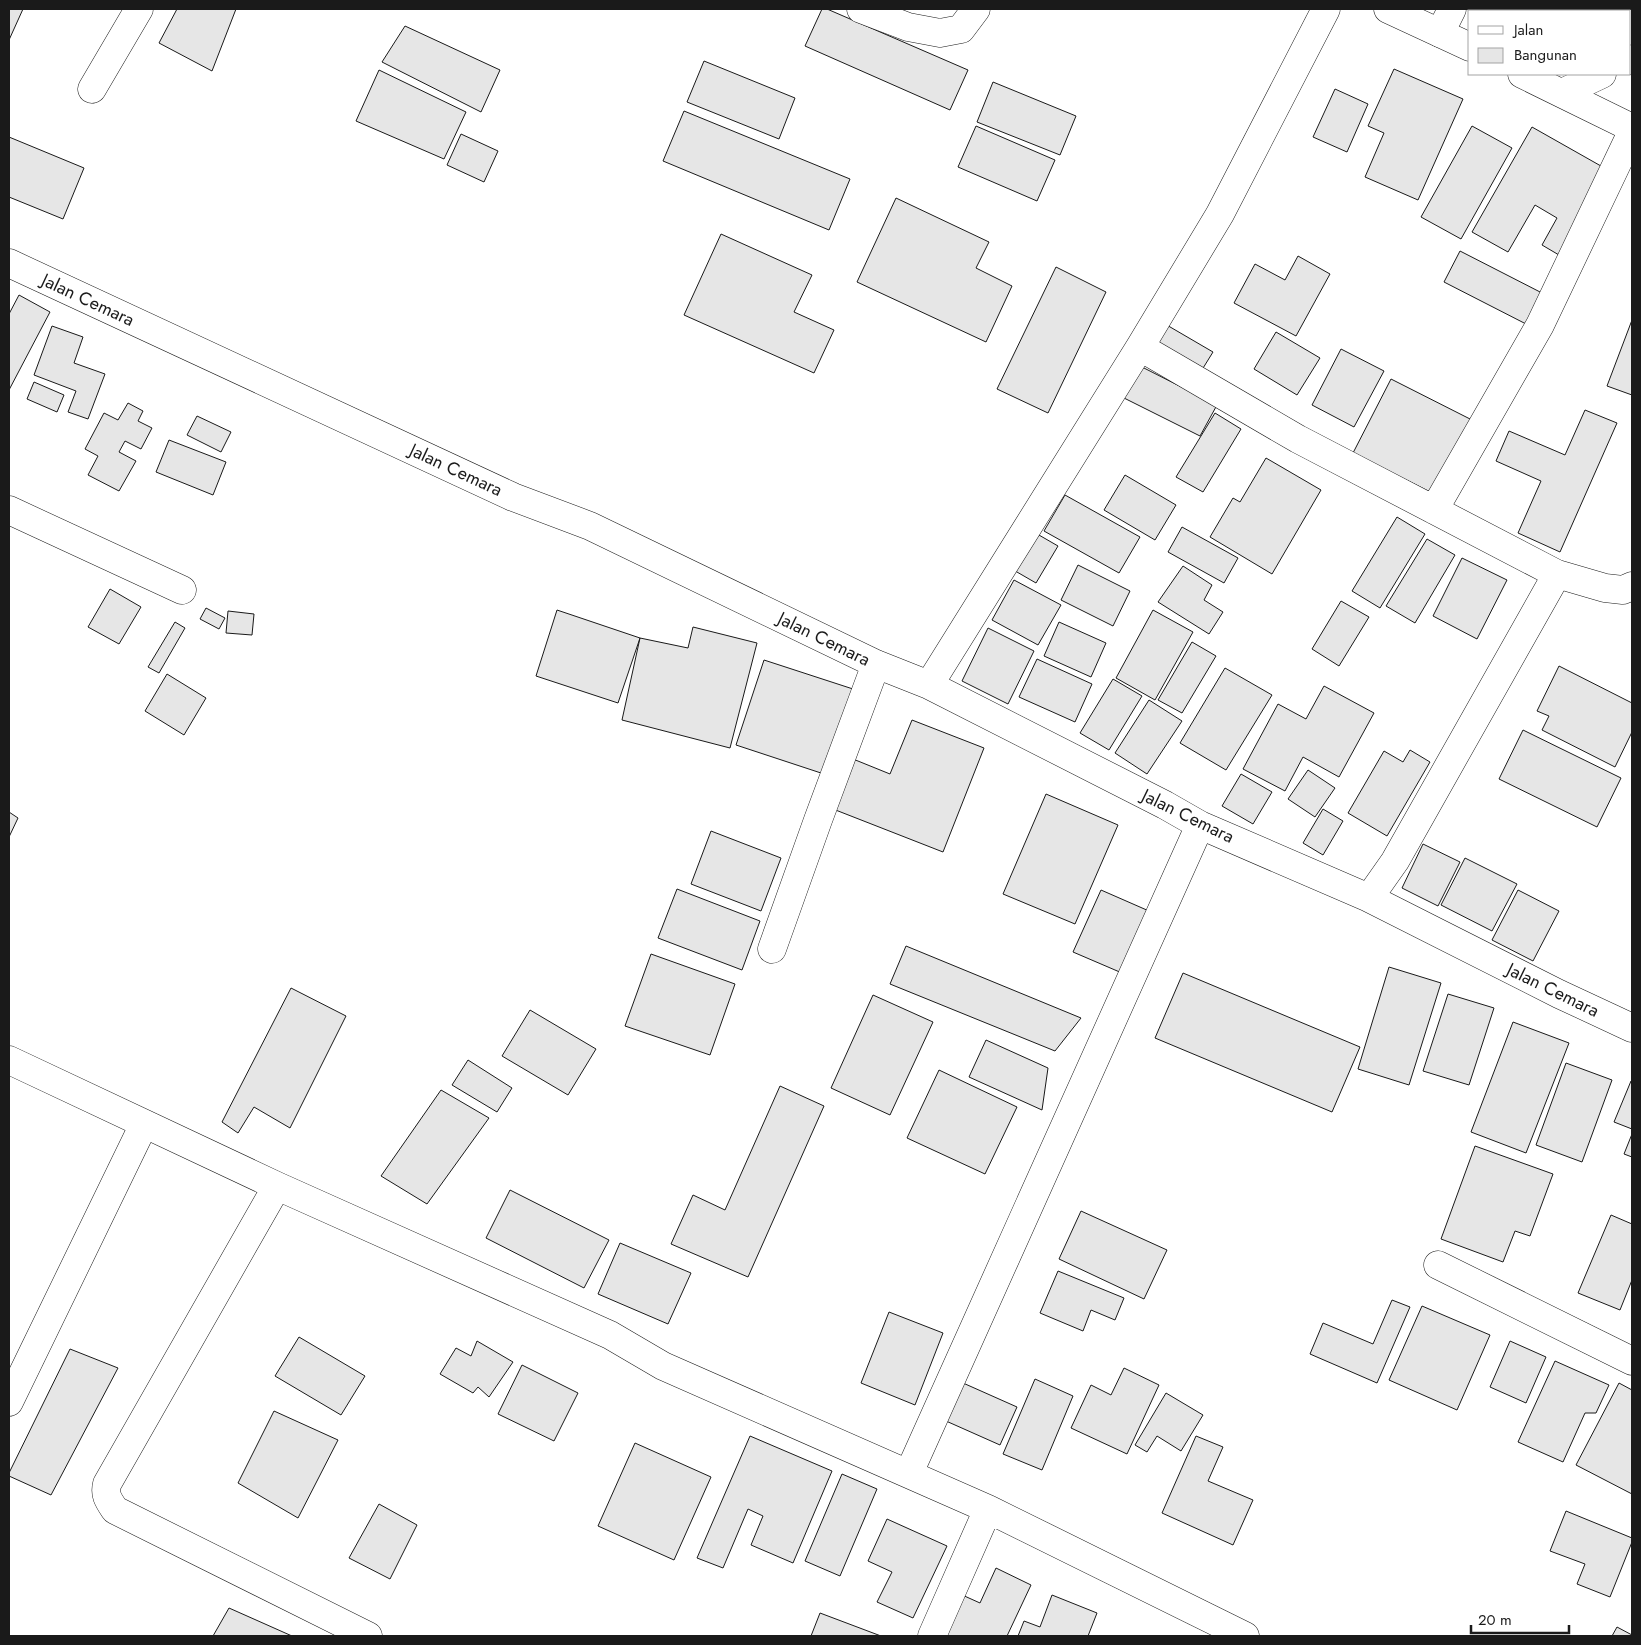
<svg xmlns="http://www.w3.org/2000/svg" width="1641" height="1645" viewBox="0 0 1641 1645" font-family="Jost,sans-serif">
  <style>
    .building { fill: #e6e6e6; stroke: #1a1a1a }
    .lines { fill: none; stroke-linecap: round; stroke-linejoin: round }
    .street-casing { stroke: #1a1a1a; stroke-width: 29 }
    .primary-casing { stroke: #1a1a1a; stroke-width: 29 }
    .street { stroke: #fff; stroke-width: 28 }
    .primary { stroke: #fff; stroke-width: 28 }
    .labels { text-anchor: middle; stroke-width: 4; stroke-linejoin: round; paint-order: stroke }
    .street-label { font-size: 18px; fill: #1a1a1a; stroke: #fff }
  </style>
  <rect width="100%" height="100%" fill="#fff"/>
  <!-- building -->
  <path class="building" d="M 9,9 L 23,9 L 9,40 Z
    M 177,9 L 236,9 L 212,71 L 159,43 Z
    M 822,9 L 827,9 L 968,70 L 950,110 L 805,46 Z
    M 1577,9 L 1591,9 L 1590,11 L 1582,11 Z
    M 405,26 L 500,70 L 481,112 L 382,62 Z
    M 704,61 L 795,98 L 779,139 L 687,102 Z
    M 1394,69 L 1463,99 L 1418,200 L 1365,177 L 1384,133 L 1368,126 Z
    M 379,70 L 466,112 L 444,159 L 356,121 Z
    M 993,82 L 1076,116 L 1060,155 L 977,122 Z
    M 1335,89 L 1368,104 L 1347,152 L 1313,137 Z
    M 684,111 L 850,179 L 829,230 L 663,161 Z
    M 976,126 L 1055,160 L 1037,201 L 958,167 Z
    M 1472,126 L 1512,148 L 1461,239 L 1421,217 Z
    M 1532,127 L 1608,170 L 1559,255 L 1542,245 L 1557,218 L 1535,205 L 1508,252 L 1472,232 Z
    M 461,134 L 498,151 L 484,182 L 447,165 Z
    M 9,137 L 84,168 L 63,219 L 9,197 Z
    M 896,198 L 989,242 L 976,268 L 1012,286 L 986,342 L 857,282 Z
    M 721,234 L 812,275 L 794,312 L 834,330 L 814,373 L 684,315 Z
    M 1460,251 L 1544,294 L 1528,325 L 1444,282 Z
    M 1298,256 L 1330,274 L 1296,336 L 1234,303 L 1255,264 L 1285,280 Z
    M 1056,267 L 1106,292 L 1048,413 L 997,389 Z
    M 19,295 L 50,312 L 9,390 L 9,314 Z
    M 1632,320 L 1632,395 L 1607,386 Z
    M 1165,324 L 1213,352 L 1200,373 L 1152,345 Z
    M 52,326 L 83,337 L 74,363 L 105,374 L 88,419 L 68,412 L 76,391 L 34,375 Z
    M 1276,332 L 1320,358 L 1297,395 L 1254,369 Z
    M 1341,349 L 1384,371 L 1354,427 L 1312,405 Z
    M 1140,366 L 1217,405 L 1200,436 L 1124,398 Z
    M 1391,379 L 1474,421 L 1436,495 L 1353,453 Z
    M 34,382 L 64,395 L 57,412 L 27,399 Z
    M 128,403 L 143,411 L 138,421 L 152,428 L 141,449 L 125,441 L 119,452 L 136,461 L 119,491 L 88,475 L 98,456 L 85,449 L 104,413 L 118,420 Z
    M 1585,410 L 1617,423 L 1560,552 L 1518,533 L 1541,481 L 1496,461 L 1509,431 L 1565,455 Z
    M 1215,413 L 1241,429 L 1203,492 L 1176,477 Z
    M 197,416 L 231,432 L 221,452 L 187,435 Z
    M 169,440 L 226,462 L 213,495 L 156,472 Z
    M 1266,458 L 1321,490 L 1272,574 L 1210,537 L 1233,498 L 1240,502 Z
    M 1125,475 L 1176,505 L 1155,540 L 1104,510 Z
    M 1065,495 L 1140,537 L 1119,573 L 1044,531 Z
    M 1397,517 L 1425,534 L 1380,608 L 1352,591 Z
    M 1182,527 L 1238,558 L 1224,583 L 1168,552 Z
    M 1032,531 L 1058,546 L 1036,583 L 1010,568 Z
    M 1427,539 L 1455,555 L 1415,623 L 1386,606 Z
    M 1462,558 L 1507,580 L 1477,639 L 1433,616 Z
    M 1078,565 L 1130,591 L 1113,626 L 1061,600 Z
    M 1183,566 L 1212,585 L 1204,600 L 1223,612 L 1209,634 L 1158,602 Z
    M 1014,580 L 1061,605 L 1038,645 L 992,620 Z
    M 110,589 L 141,607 L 119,644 L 88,627 Z
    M 1341,601 L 1369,617 L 1339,666 L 1312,649 Z
    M 206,608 L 225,618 L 219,629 L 200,619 Z
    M 557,610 L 640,638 L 618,703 L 536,676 Z
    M 1153,610 L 1193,632 L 1155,700 L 1116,678 Z
    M 228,611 L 254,614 L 252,635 L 226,633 Z
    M 175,622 L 185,628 L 159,673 L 148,667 Z
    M 1059,622 L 1106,643 L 1091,677 L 1044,656 Z
    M 693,627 L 757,643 L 730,748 L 622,720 L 640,638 L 688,648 Z
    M 988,628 L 1034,651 L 1008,704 L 962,681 Z
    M 1192,642 L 1216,656 L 1182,713 L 1158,700 Z
    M 1037,659 L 1092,684 L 1075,722 L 1019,697 Z
    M 764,660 L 853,689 L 824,774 L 736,745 Z
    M 1559,666 L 1632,703 L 1632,732 L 1615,767 L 1542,730 L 1549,716 L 1537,711 Z
    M 1225,668 L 1272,695 L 1226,770 L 1180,743 Z
    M 167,674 L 206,698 L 184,735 L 145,711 Z
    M 1113,679 L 1142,696 L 1109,750 L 1080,733 Z
    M 1324,686 L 1374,713 L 1339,777 L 1303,757 L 1285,791 L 1243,769 L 1278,704 L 1306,719 Z
    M 1149,700 L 1182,721 L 1147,774 L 1115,753 Z
    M 912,720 L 984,748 L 943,852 L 833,809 L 853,759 L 890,774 Z
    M 1523,730 L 1621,778 L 1597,827 L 1499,779 Z
    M 1410,750 L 1430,762 L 1387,836 L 1348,813 L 1384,751 L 1403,762 Z
    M 1308,770 L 1335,788 L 1315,817 L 1288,799 Z
    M 1241,774 L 1272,792 L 1253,824 L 1222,806 Z
    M 1046,794 L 1118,825 L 1075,924 L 1003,894 Z
    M 1323,809 L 1343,821 L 1323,855 L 1303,843 Z
    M 9,812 L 18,818 L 9,837 Z
    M 711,831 L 781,858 L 761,911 L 691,884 Z
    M 1423,844 L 1460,862 L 1438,906 L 1402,888 Z
    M 1465,858 L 1517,884 L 1492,931 L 1441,905 Z
    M 677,889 L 760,921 L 742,970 L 658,938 Z
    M 1101,890 L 1149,911 L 1122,973 L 1073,952 Z
    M 1518,890 L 1559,911 L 1533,961 L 1492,940 Z
    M 906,946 L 1081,1018 L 1055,1051 L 890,984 Z
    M 651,954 L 735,984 L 710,1055 L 625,1026 Z
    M 1389,967 L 1441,983 L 1409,1085 L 1358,1069 Z
    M 1183,973 L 1360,1047 L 1332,1112 L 1155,1038 Z
    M 291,988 L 346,1016 L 290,1128 L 254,1107 L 238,1133 L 222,1122 Z
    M 1448,994 L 1494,1008 L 1469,1085 L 1423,1071 Z
    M 873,995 L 933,1022 L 890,1115 L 831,1088 Z
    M 530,1010 L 596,1049 L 568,1095 L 502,1056 Z
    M 1513,1022 L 1569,1043 L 1526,1153 L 1471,1132 Z
    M 986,1040 L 1048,1068 L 1042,1110 L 969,1077 Z
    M 468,1060 L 512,1088 L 497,1112 L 452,1085 Z
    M 1566,1063 L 1612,1080 L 1582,1162 L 1536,1145 Z
    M 939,1070 L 1017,1107 L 985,1174 L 907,1138 Z
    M 1631,1081 L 1632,1081 L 1632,1129 L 1614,1122 Z
    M 780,1086 L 824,1106 L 748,1277 L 671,1244 L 693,1195 L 725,1210 Z
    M 441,1090 L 489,1118 L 427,1204 L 381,1176 Z
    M 1632,1134 L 1632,1157 L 1624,1154 Z
    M 1475,1146 L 1553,1174 L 1530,1236 L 1515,1231 L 1503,1262 L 1441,1239 Z
    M 510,1190 L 609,1240 L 584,1288 L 486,1238 Z
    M 1081,1211 L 1167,1250 L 1144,1299 L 1059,1259 Z
    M 1611,1215 L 1632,1224 L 1632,1280 L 1620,1310 L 1578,1293 Z
    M 620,1243 L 691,1273 L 668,1324 L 598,1294 Z
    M 1058,1271 L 1124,1298 L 1115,1320 L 1091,1310 L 1083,1331 L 1040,1313 Z
    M 1392,1300 L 1410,1307 L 1377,1383 L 1310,1354 L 1323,1323 L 1373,1344 Z
    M 1422,1306 L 1490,1335 L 1457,1410 L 1389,1380 Z
    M 889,1312 L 943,1333 L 915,1405 L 861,1383 Z
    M 299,1337 L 365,1376 L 341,1415 L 275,1376 Z
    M 477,1341 L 513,1362 L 489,1397 L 478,1387 L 473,1393 L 440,1374 L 456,1348 L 471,1356 Z
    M 1510,1341 L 1546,1357 L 1526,1403 L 1490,1387 Z
    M 70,1349 L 118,1368 L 51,1495 L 9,1476 L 9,1473 Z
    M 1555,1361 L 1609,1385 L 1596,1413 L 1585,1413 L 1563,1462 L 1518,1442 Z
    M 522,1365 L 578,1393 L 554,1441 L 498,1414 Z
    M 1124,1368 L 1159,1385 L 1127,1454 L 1071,1428 L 1091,1385 L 1111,1395 Z
    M 1035,1379 L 1073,1396 L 1042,1470 L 1003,1454 Z
    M 963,1383 L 1017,1407 L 1000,1445 L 946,1421 Z
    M 1619,1383 L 1632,1390 L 1632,1494 L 1576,1465 Z
    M 1166,1393 L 1203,1415 L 1181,1451 L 1157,1436 L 1147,1452 L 1135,1445 Z
    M 274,1411 L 338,1440 L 298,1518 L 238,1483 Z
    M 750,1436 L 832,1471 L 793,1563 L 751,1545 L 763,1516 L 748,1509 L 723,1568 L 697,1558 Z
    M 1196,1436 L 1223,1447 L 1208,1481 L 1253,1500 L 1233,1545 L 1162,1513 Z
    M 635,1443 L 711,1477 L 674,1560 L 598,1526 Z
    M 842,1474 L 877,1489 L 840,1576 L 805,1561 Z
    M 379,1504 L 417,1525 L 390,1579 L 349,1558 Z
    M 1566,1511 L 1632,1538 L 1632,1542 L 1610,1597 L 1577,1584 L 1585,1564 L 1550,1551 Z
    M 887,1519 L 947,1546 L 913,1618 L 877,1602 L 892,1572 L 868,1561 Z
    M 996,1568 L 1031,1585 L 1007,1636 L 949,1636 L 942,1633 L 960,1594 L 980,1603 Z
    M 1052,1595 L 1097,1613 L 1088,1636 L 1018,1636 L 1024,1621 L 1040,1627 Z
    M 229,1608 L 292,1636 L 213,1636 Z
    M 820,1613 L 881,1636 L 811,1636 Z
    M 1617,1627 L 1632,1635 L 1632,1636 L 1612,1636 Z"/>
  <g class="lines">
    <defs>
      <path id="street" d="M 861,9 L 908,27 L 940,33 L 961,29 L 976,9
        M 1440,33 L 1452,9
        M 1630,60 L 1632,59
        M 92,89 L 139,9
        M 1562,93 L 1602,74
        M 9,263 L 513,497 L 590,526 L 876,664 L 929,685 L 1165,805 L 1200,825 L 1369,898 L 1559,994 L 1632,1028
        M 1140,347 L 1298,439 L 1557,574 L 1605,588 L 1623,590 L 1632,586
        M 9,510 L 182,590
        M 1434,510 L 1540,325 L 1632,132
        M 929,685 L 1140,347 L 1220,214 L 1326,9
        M 1369,898 L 1395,861 L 1557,574
        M 772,949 L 818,820 L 876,664
        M 9,1060 L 277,1186 L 610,1335 L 663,1366 L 988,1509 L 1245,1636
        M 277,1186 L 107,1484 C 104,1495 109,1501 115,1510 L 368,1636
        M 1438,1265 L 1632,1361
        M 9,1402 L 144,1124
        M 909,1473 L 1200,825
        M 932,1636 L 988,1509"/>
      <path id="primary" d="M 1388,9 L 1470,47
        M 1522,74 L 1632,128"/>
    </defs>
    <!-- street casing -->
    <use href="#street" class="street-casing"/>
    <!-- primary casing -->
    <use href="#primary" class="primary-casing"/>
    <!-- street -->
    <use href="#street" class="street"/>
    <!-- primary -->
    <use href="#primary" class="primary"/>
  </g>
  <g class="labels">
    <!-- street labels -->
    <g class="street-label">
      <text transform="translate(88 300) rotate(25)" y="6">Jalan Cemara</text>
      <text transform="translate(456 470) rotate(25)" y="6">Jalan Cemara</text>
      <text transform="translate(824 639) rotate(26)" y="6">Jalan Cemara</text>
      <text transform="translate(1188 816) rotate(26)" y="6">Jalan Cemara</text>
      <text transform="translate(1553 990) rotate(26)" y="6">Jalan Cemara</text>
    </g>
  </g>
  <!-- border -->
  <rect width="1641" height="1645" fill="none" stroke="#1a1a1a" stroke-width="20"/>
  <!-- legend -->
  <rect x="1468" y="10" width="162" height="65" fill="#ffffff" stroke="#a3a3a3"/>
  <rect x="1478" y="26" width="25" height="8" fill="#ffffff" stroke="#a3a3a3"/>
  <text x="1514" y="35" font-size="15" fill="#1a1a1a">Jalan</text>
  <rect x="1478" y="48" width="25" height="15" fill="#e6e6e6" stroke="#a3a3a3"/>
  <text x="1514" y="60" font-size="15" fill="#1a1a1a">Bangunan</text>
  <!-- scale -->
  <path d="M1471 1625v8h98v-8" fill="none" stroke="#1a1a1a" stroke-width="2.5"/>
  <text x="1478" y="1625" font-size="15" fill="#1a1a1a" stroke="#ffffff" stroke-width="4" paint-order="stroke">20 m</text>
</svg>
